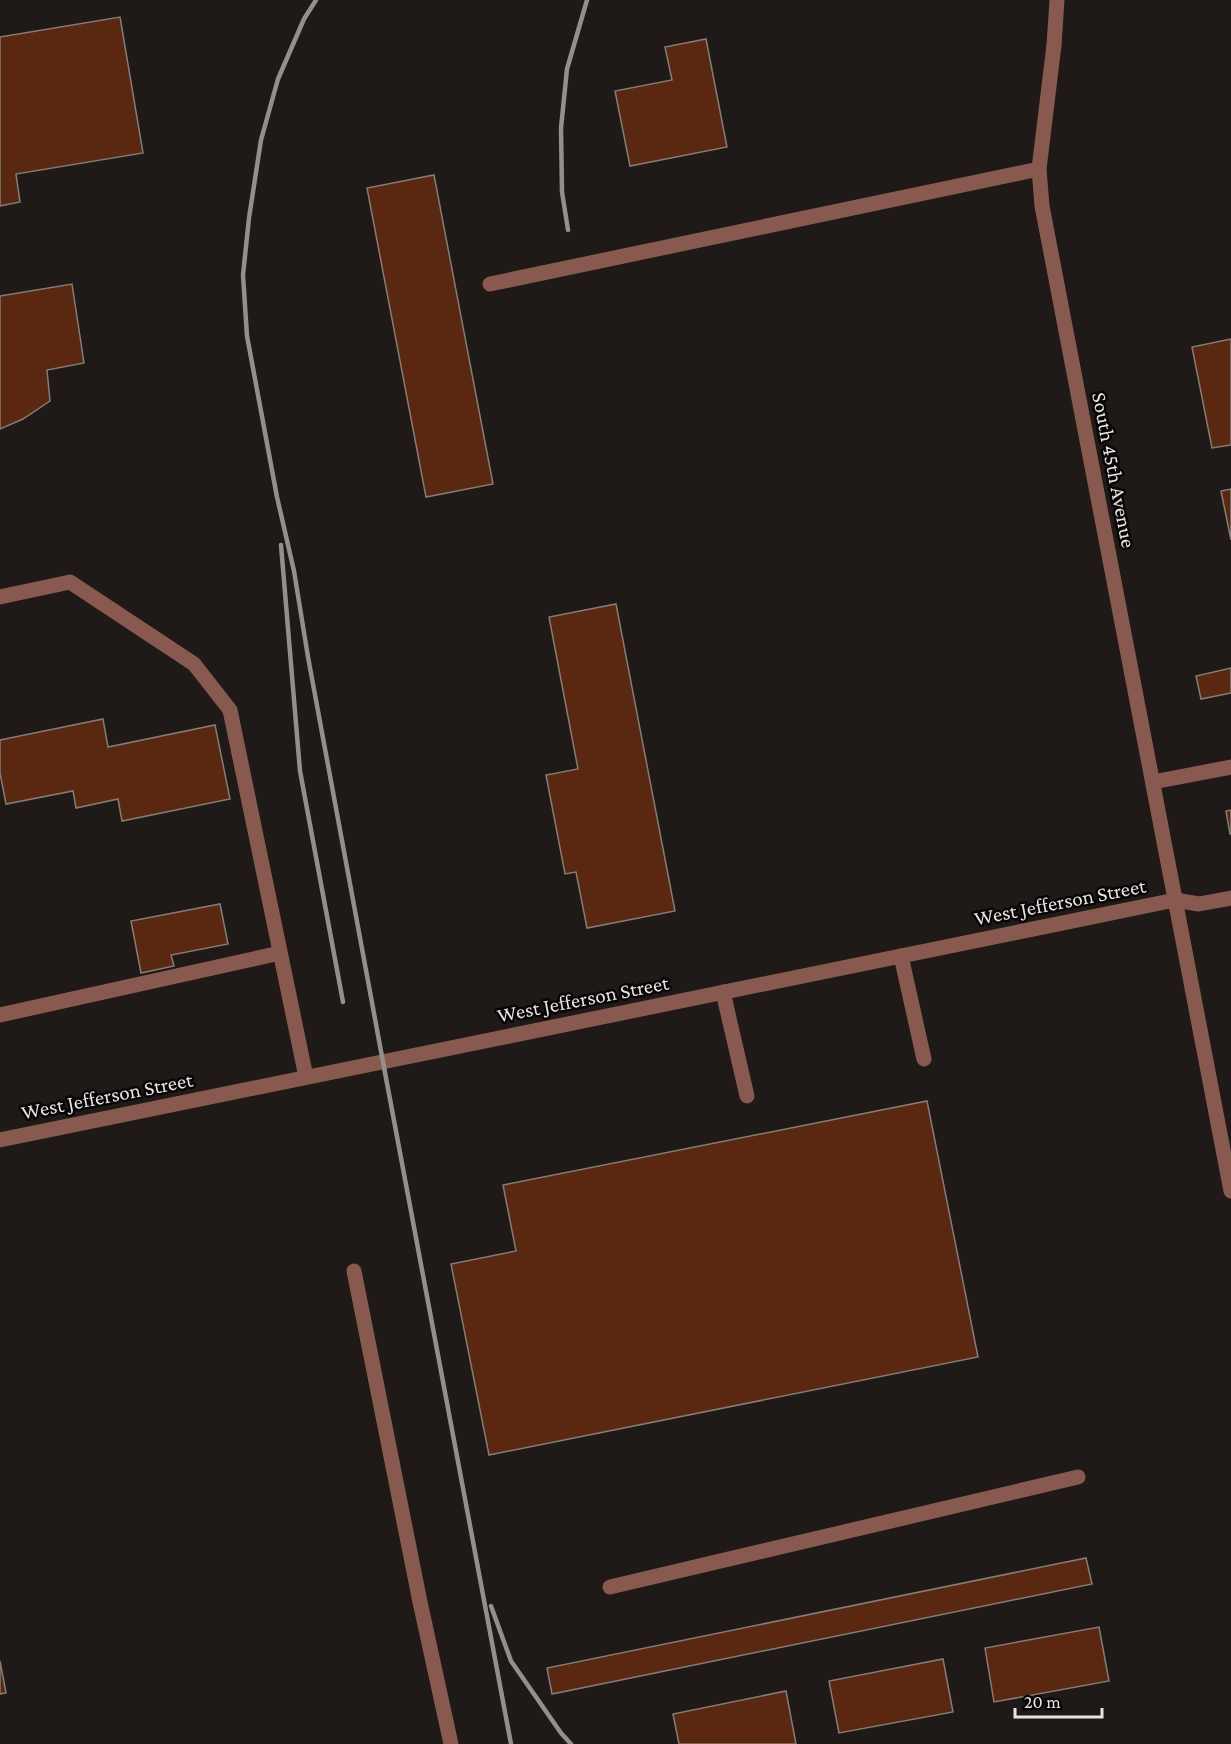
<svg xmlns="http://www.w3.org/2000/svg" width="1231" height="1744" viewBox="0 0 1231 1744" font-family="'Crimson Pro',serif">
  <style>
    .building { fill: #5a2811; stroke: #847c79; stroke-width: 1.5 }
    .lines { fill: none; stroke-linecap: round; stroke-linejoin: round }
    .lane { stroke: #87594f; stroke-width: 15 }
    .street { stroke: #87594f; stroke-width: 15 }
    .rail { stroke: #948f8d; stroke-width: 4.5 }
    .labels { text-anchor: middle; stroke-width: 5; stroke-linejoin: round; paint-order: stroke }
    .street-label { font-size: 21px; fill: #e9e4e2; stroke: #070505 }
  </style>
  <rect width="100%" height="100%" fill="#1f1917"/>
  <!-- building -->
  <path class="building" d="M 120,17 L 143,153 L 16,174 L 20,202 L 0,206 L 0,37 Z
    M 706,39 L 727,147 L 630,166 L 615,91 L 672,80 L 665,47 Z
    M 434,175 L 493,484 L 426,497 L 367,188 Z
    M 72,284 L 84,363 L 47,370 L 50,401 L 23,419 L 0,429 L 0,296 Z
    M 1231,339 L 1231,445 L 1212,448 L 1192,347 Z
    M 1231,489 L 1231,540 L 1221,491 Z
    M 616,604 L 675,911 L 587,928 L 576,872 L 565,874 L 546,775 L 578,769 L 549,617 Z
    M 1231,668 L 1231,693 L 1201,699 L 1196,676 Z
    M 103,719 L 108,747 L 215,725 L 230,799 L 122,821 L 118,799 L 76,808 L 73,791 L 6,804 L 0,773 L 0,740 Z
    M 1231,810 L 1231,834 L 1230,834 L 1226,811 Z
    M 220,904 L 228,944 L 171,955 L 174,966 L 141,973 L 131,921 Z
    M 927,1101 L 978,1357 L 489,1455 L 451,1264 L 516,1251 L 503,1185 Z
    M 1086,1558 L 1092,1584 L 552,1694 L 547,1668 Z
    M 1099,1627 L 1109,1681 L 994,1702 L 985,1648 Z
    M 943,1659 L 953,1712 L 839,1733 L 829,1681 Z
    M 0,1661 L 6,1693 L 0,1694 Z
    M 786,1691 L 796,1744 L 679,1744 L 673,1714 Z"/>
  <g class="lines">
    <!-- lane -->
    <path class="lane" d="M 1054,45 L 1057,0
      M 490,284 L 1039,169
      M 0,597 L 70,582 L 194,664 L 230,710 L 306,1077
      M 1153,782 L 1231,767
      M 1175,900 L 1199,904 L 1231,898
      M 901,956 L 924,1059
      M 723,992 L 747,1096
      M 0,1015 L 280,953
      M 354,1271 L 420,1602 L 451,1744
      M 610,1587 L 1078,1477"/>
    <!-- street -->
    <path class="street" d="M 1054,45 L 1039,169 L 1042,206 L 1231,1191
      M 0,1140 L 1175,900"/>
    <!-- rail -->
    <path class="rail" d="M 316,0 L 304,19 L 278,79 L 261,140 L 249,218 L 243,275 L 247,336 L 277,497 L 294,571 L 308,657 L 383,1062 L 511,1744
      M 568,230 L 562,192 L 561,128 L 567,69 L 587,0
      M 281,545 L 300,771 L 343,1002
      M 491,1606 L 511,1661 L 561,1733 L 571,1744"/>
  </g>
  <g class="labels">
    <!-- street labels -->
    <g class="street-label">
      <text transform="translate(1114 470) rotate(79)" y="7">South 45th Avenue</text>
      <text transform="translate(1060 902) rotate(-11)" y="7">West Jefferson Street</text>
      <text transform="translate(583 999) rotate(-11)" y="7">West Jefferson Street</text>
      <text transform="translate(107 1096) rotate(-11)" y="7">West Jefferson Street</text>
    </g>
  </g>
  <!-- scale -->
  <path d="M1015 1708v9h87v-9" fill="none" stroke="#e9e4e2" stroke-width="3"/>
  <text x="1024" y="1708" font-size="18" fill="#e9e4e2" stroke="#070505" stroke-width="4.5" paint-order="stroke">20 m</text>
</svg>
